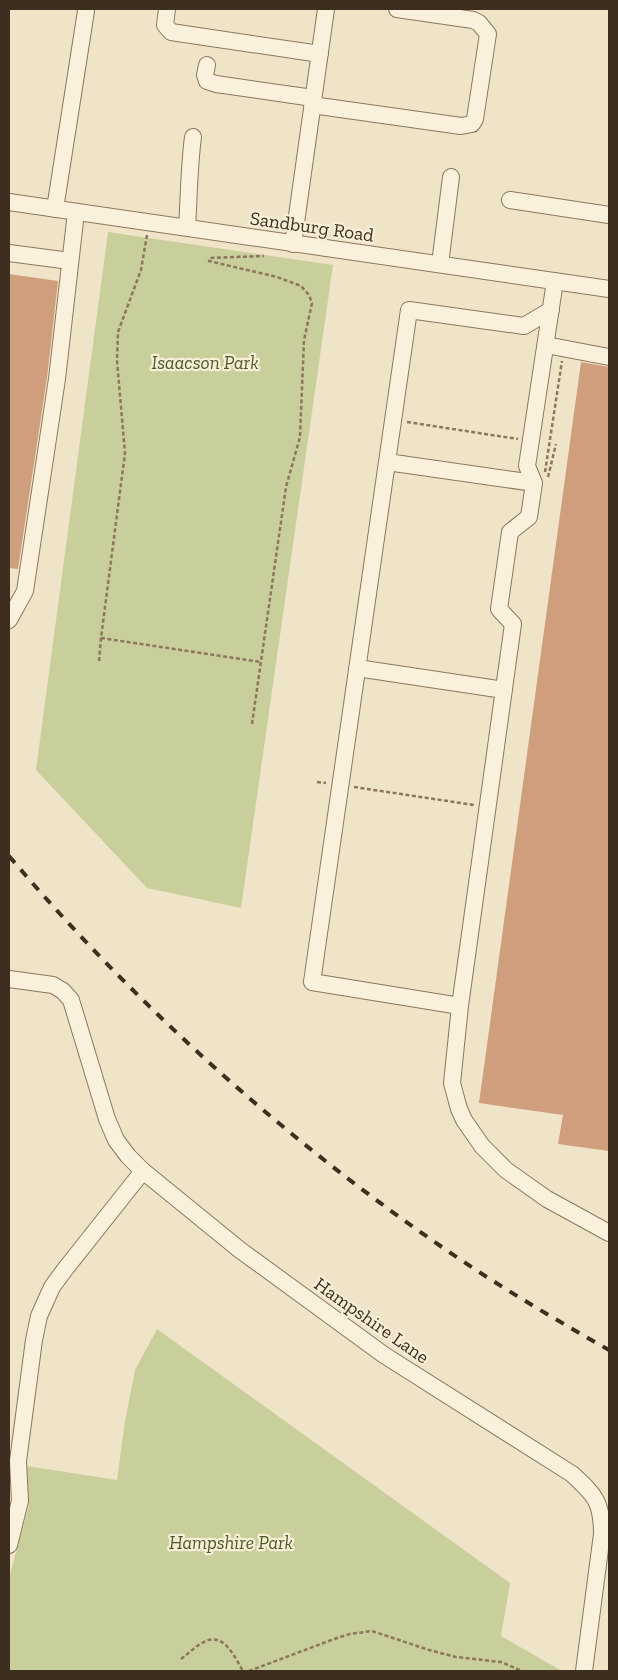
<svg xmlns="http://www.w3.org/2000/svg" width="618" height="1680" viewBox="0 0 618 1680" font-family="'Zilla Slab',serif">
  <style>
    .green { fill: #c9cf9b }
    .building { fill: #cf9f7d }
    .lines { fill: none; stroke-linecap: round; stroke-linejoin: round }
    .minor-casing { stroke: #8d765c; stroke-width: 18 }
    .path { stroke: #8d765c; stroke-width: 2.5; stroke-dasharray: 4 2.5; stroke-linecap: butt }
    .minor { stroke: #faf1dc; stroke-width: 16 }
    .rail { stroke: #3d2e20; stroke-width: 4; stroke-dasharray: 9 9; stroke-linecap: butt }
    .labels { text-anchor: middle; stroke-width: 4.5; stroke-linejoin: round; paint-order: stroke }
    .street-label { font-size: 19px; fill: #3d2e20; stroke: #f7eed8 }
    .park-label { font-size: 19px; font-style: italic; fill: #4d5a26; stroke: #f7eed8 }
  </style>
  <rect width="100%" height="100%" fill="#f0e4c8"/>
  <!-- green -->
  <path class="green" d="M 108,232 L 333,265 L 241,908 L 147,888 L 36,770 Z
    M 157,1329 L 510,1583 L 501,1636 L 562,1671 L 9,1671 L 9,1578 L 29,1505 L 27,1466 L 117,1480 L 125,1421 L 135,1370 Z"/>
  <!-- building -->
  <path class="building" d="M 9,274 L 58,281 L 47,378 L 18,569 L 9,568 Z
    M 581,362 L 609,367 L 609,1151 L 558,1144 L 563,1115 L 479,1103 Z"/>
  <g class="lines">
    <defs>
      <path id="minor" d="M 167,9 L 165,25 L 171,32 L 320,54
        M 207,65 L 205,75 L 207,81 L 216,84 L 313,98
        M 312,105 L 461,126 L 472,124 L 475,119 L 488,34 L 479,23 L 473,20 L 397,9
        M 510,200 L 609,215
        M 9,202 L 609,289
        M 55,209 L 86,11
        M 187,228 C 189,197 189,167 193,137
        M 293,244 L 326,9
        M 9,253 L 70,261
        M 440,264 L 451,177
        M 555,281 L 527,466 L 534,483 L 529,517 L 510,532 L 499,609 L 513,624 L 460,1006 L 452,1083 L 459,1109 L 464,1120 L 482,1146 L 506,1170 L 547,1199 L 609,1233
        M 546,345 L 609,357
        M 387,462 L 312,982 L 460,1006
        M 534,483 L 387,462 L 409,310 L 524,326 L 551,310
        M 9,620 L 25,591 L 57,379 L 76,212
        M 357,668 L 504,690
        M 9,979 L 53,985 L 63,991 L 71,1000 L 107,1119 L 116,1140 L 128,1156 L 143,1171 L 240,1250 L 384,1355 L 572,1474 C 595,1495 602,1502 602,1534 L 584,1671
        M 9,1545 L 20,1501 L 18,1461 L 34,1340 L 39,1316 L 52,1287 L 66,1268 L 143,1171"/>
    </defs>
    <!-- minor casing -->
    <use href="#minor" class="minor-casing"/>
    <!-- path -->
    <path class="path" d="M 147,235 L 141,270 L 118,332 L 117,361 L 125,453 L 101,638 L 261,662
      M 407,422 L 518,439
      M 545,472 L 562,361
      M 548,477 L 556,444
      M 99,661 L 101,638
      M 252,724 L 286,487 L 300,437 L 304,340 L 312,303 L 309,295 L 301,286 L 277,277 L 209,261 L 210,258 L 264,256
      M 317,782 L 326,783
      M 354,787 L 474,805
      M 181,1659 C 189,1653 196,1646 204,1642 C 224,1631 235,1658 243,1671
      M 249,1671 L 334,1639 L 350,1634 L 372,1631 L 429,1650 L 456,1657 L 501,1662 L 522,1671"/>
    <!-- minor -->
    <use href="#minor" class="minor"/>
    <!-- rail -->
    <path class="rail" d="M 9,856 C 140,1010 291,1145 458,1258 C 507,1291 558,1321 609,1350"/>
  </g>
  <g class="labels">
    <!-- street labels -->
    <g class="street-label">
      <text transform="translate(312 226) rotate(8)" y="7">Sandburg Road</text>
      <text transform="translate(372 1320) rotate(35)" y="7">Hampshire Lane</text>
    </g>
    <!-- park labels -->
    <g class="park-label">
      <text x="205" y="369">Isaacson Park</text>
      <text x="231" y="1549">Hampshire Park</text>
    </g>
  </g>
  <!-- border -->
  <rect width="618" height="1680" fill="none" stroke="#3d2e20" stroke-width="20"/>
</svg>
